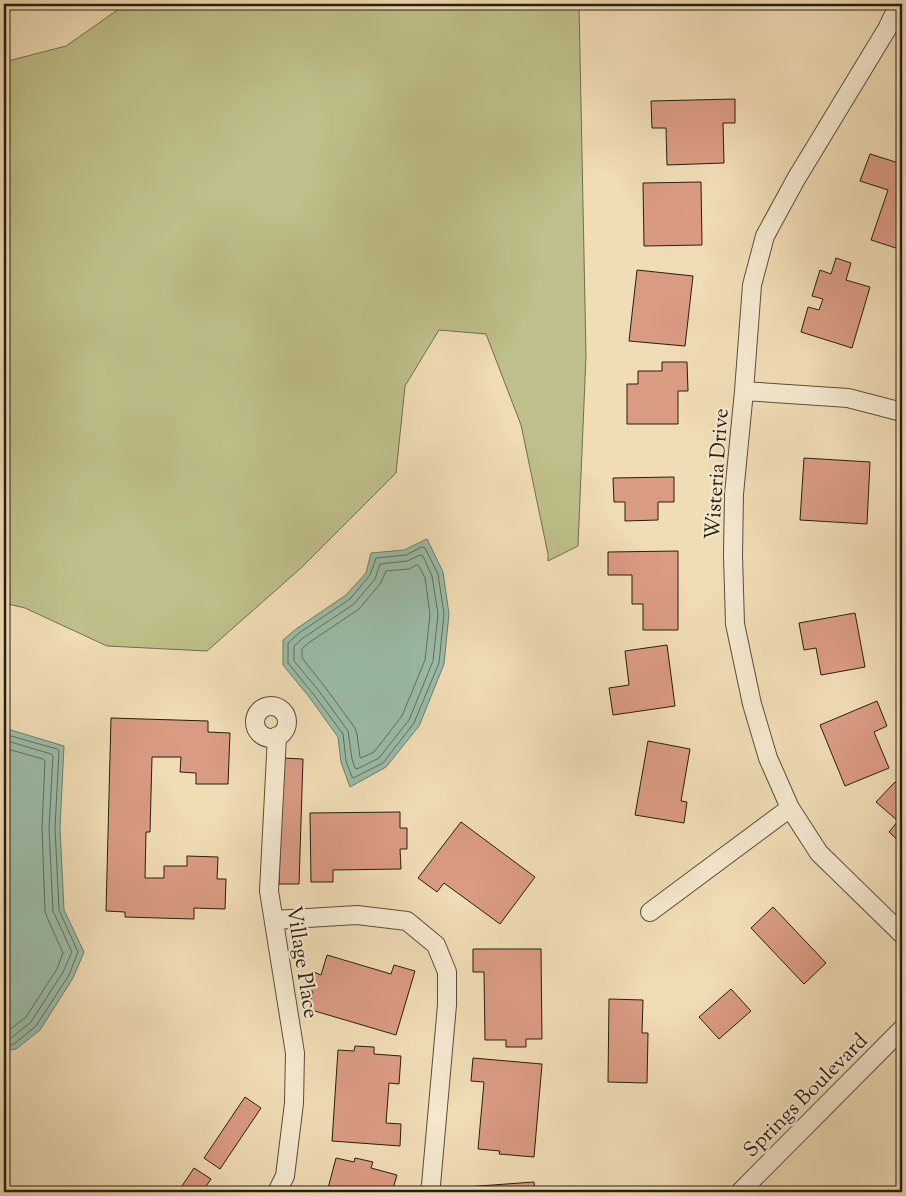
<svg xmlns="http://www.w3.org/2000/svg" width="906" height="1196" viewBox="0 0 906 1196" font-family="'Sorts Mill Goudy',serif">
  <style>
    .green { fill: #bebf8a; stroke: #736e4d }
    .water { fill: #9bbca8; stroke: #6d7d6b }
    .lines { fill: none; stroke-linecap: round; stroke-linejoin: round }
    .shore { stroke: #626d5c; stroke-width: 1 }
    .building { fill: #da9b83; stroke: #281e10 }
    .street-casing { stroke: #5a4e39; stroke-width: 20 }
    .street { stroke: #f5e8cf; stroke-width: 18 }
    .labels { text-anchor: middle; stroke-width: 4.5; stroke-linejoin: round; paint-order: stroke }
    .street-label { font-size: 21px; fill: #281e10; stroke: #f5e8cf }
  </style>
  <rect width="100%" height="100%" fill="#f0dcb5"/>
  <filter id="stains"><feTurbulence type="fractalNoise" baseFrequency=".004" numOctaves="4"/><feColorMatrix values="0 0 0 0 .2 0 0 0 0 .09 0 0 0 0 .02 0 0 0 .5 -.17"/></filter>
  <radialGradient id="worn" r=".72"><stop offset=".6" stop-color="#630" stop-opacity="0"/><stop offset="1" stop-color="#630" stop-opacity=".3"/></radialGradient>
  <!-- green -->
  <path class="green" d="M 126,4 L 579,4 L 586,356 L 578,546 L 548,561 L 548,554 L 521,425 L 486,334 L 439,330 L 405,386 L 396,473 L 301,568 L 207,651 L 107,646 L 25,608 L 4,603 L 4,62 L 66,46 Z"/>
  <!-- water -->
  <path class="water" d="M 427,539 L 443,572 L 449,614 L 444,664 L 419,726 L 386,767 L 350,787 L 341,762 L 338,737 L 310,698 L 283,665 L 283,640 L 296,629 L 346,595 L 366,573 L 371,553 L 404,550 Z
    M 4,728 L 64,746 L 60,828 L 64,910 L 84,952 L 73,978 L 40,1030 L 16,1049 L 4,1051 Z"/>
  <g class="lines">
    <!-- shore -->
    <path class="shore" d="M 422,547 L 425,548 L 438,574 L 444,614 L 439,663 L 414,723 L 383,763 L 353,778 L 352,777 L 346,761 L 343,734 L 314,695 L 288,663 L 288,643 L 299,633 L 350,599 L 370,575 L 376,558 L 406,555 Z
      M 420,555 L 423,556 L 432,576 L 438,614 L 433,661 L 409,720 L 379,758 L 357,769 L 355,768 L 352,759 L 348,731 L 319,691 L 294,661 L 294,646 L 303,638 L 354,604 L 375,579 L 380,564 L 407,561 Z
      M 417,565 L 419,566 L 425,578 L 430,614 L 425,660 L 402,716 L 374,752 L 361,758 L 360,757 L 357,734 L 355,728 L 325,687 L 302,658 L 302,649 L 307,644 L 359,609 L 380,584 L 386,571 L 409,569 Z
      M 4,734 L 57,749 L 59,751 L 55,828 L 59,910 L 78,952 L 69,975 L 36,1026 L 14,1044 L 4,1046
      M 4,740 L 51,754 L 53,756 L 49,828 L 53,911 L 72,952 L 63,972 L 31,1022 L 11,1038 L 4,1040
      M 4,748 L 43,759 L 45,761 L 42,828 L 45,911 L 47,917 L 63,953 L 57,969 L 26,1017 L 8,1031 L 4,1032"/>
  </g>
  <!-- building -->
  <path class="building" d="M 735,99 L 735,123 L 723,123 L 724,163 L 667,165 L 666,128 L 652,128 L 651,101 Z
    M 870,154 L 902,164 L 902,250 L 871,240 L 888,190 L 860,181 Z
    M 701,182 L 702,245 L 644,246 L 643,183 Z
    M 836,258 L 851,263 L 846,280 L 870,287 L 852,348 L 801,332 L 808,307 L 819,310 L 823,299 L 812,296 L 820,270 L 831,274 Z
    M 637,270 L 693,276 L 685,346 L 629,341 Z
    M 662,362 L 687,362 L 688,391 L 678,391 L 678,424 L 627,424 L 627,384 L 638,384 L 638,371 L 662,371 Z
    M 804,458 L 870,462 L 867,524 L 800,520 Z
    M 674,477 L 674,502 L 658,502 L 658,520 L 625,521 L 625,502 L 614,502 L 613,478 Z
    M 678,551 L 678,630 L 643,630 L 643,604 L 632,604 L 632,575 L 608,575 L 608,552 Z
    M 855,613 L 865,667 L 821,675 L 816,648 L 804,650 L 799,623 Z
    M 667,645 L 675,706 L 613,715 L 609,688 L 629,685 L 625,651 Z
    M 877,701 L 887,726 L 874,732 L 889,768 L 845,786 L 820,725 Z
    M 111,718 L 208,721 L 208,732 L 230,733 L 228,784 L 196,784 L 196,773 L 180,772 L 181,757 L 152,757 L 150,832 L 146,832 L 145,878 L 164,878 L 164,866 L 187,866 L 187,856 L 218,857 L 217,879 L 226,879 L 225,909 L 194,908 L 194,919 L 125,917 L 125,912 L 106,911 Z
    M 648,741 L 690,749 L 681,801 L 687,802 L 684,823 L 635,815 Z
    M 283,758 L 303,759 L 299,884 L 279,884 Z
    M 895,782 L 902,788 L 902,844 L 889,832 L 898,821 L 876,802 Z
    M 400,812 L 400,828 L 407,828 L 407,849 L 400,849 L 401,869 L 333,870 L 333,882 L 311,882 L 310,813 Z
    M 461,822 L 535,877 L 500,924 L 444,883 L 437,892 L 418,878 Z
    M 773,907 L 826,963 L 804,984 L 751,928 Z
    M 473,949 L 541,949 L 542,1039 L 526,1039 L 526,1047 L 506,1047 L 506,1040 L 485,1040 L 484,972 L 473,972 Z
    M 327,955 L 391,974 L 394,965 L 415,971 L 396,1035 L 308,1009 L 313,992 L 309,990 L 314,972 L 321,975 Z
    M 731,989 L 751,1011 L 719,1039 L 699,1017 Z
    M 609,999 L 643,1000 L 642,1033 L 648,1033 L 647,1083 L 608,1082 Z
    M 355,1046 L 374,1047 L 374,1054 L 401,1056 L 399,1084 L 389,1083 L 386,1123 L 401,1124 L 400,1146 L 332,1141 L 338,1050 L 354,1051 Z
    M 473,1058 L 542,1064 L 534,1157 L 499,1154 L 500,1151 L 478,1149 L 484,1082 L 471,1081 Z
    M 245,1097 L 261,1108 L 220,1169 L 204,1158 Z
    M 336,1158 L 354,1162 L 355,1158 L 373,1162 L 371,1168 L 397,1175 L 392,1192 L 327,1192 Z
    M 194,1168 L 211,1179 L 202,1192 L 178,1192 Z
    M 534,1182 L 535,1192 L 465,1192 L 465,1187 Z"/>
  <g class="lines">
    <defs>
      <path id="street" d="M 899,4 L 887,29 L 796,179 L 765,236 L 752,285 L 744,391 L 734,494 L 733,556 L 735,624 L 752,704 L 768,758 L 790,808 L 819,853 L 902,934
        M 744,391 L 848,398 L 902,412
        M255 722a16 16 0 1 1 32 0a16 16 0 1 1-32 0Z
        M 650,912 L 790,808
        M 274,920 L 357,915 L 407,921 L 436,945 L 447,972 L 447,1005 L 431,1185 L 429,1192
        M 277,1192 L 285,1176 L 294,1103 L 295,1053 L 269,891 L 277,736
        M 740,1192 L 902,1029"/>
    </defs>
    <!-- street casing -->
    <use href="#street" class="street-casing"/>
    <!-- street -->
    <use href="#street" class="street"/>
  </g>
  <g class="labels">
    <!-- street labels -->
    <g class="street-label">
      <text transform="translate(716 474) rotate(-86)" y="7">Wisteria Drive</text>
      <text transform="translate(303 962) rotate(81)" y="7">Village Place</text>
      <text transform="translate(805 1095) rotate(-45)" y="7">Springs Boulevard</text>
    </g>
  </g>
  <!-- margin -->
  <rect width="906" height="1196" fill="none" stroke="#f0dcb5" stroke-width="20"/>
  <rect x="5" y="5" width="896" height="1186" fill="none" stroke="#281e10" stroke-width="2.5"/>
  <rect x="10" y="10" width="886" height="1176" fill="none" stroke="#281e10"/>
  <rect width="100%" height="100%" filter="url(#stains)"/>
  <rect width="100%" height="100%" fill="url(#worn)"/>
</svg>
